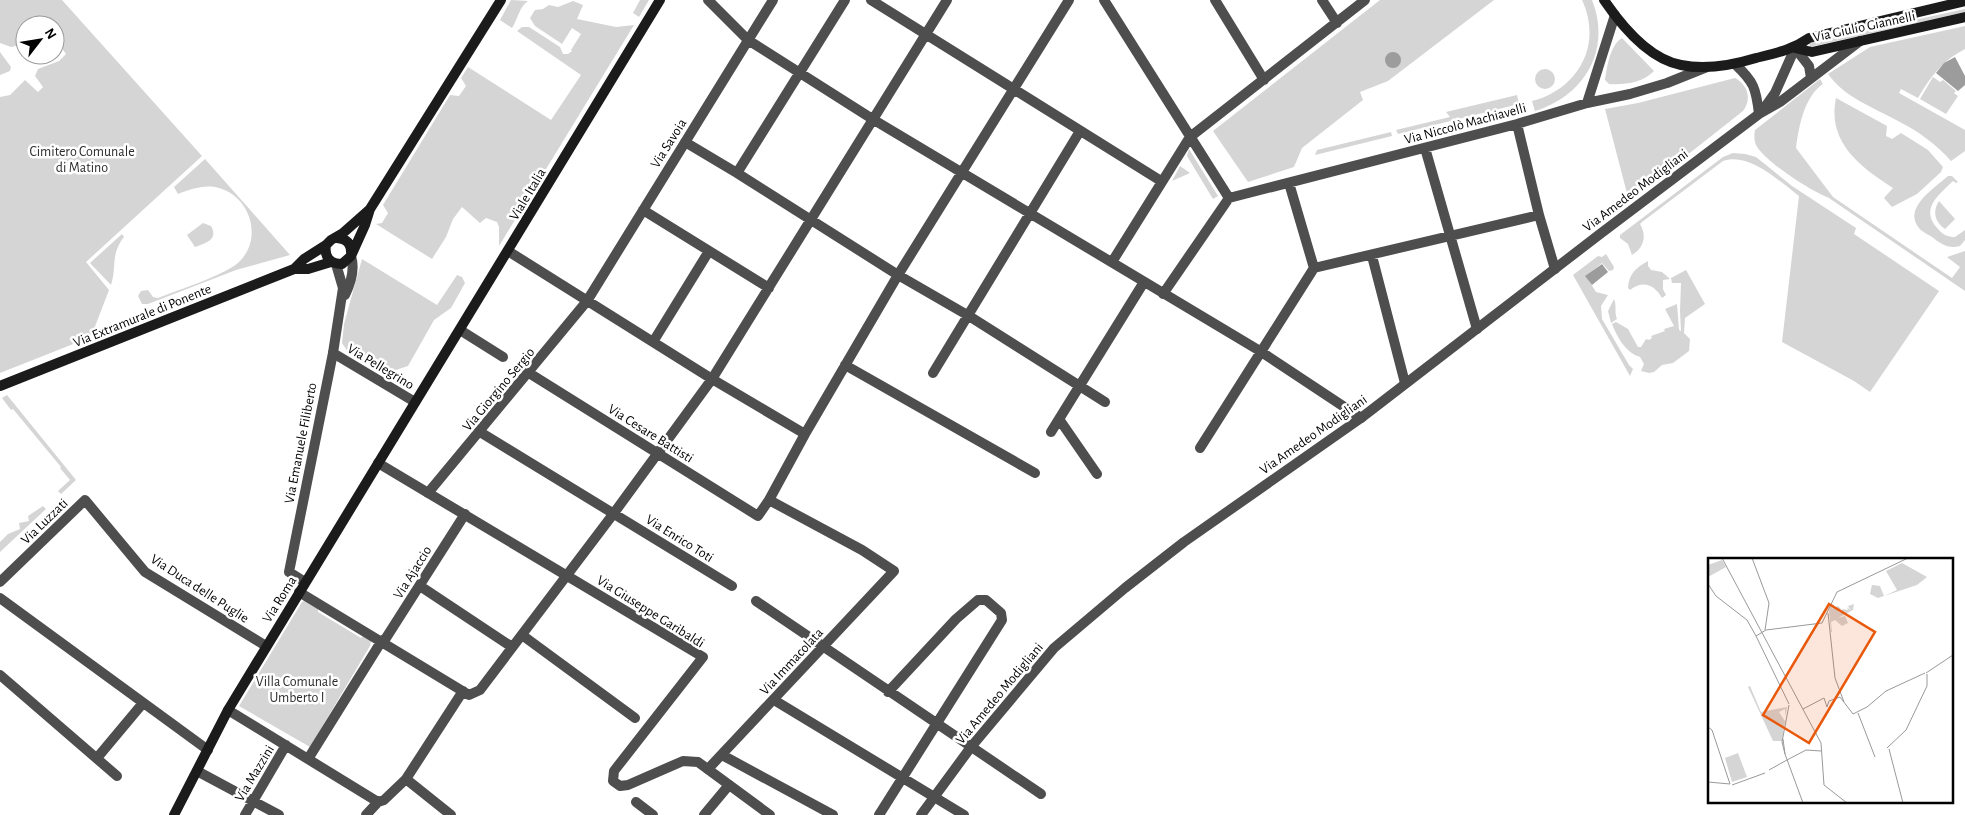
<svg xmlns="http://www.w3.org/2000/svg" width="1965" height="815" viewBox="0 0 1965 815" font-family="'Alegreya Sans',sans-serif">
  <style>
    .green { fill: #d5d5d5 }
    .water { fill: #9c9c9c }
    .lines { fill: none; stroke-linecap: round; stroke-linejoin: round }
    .minor { stroke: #4e4e4e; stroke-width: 10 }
    .tertiary { stroke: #4e4e4e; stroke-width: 10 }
    .secondary { stroke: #1b1b1b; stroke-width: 10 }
    .labels { text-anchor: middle; stroke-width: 5; stroke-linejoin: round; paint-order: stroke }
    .street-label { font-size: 14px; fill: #000; stroke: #fff }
    .park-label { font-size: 14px; fill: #2c2c2c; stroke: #fff }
    .inset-road { fill: none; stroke: #999; stroke-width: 1 }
    .view { fill: #e8590c; fill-opacity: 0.15; stroke: #e8590c; stroke-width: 2.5 }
    .inset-edge { fill: none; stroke: #000; stroke-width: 2.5 }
  </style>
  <rect width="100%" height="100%" fill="#fff"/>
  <!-- green -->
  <path class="green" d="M 0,0 L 62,0 L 202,156 L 86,262 L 109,290 L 91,337 L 0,373 L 0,97 L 10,95 L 25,80 L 38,92 L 43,87 L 35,76 L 38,69 L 59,61 L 66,54 L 61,47 L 55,45 L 55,25 L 25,25 L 25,44 L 11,47 L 0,43 Z
    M 511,0 L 528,1 C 519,7 518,19 512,28 L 500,20 Z
    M 640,0 L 649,0 L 639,17 L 633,13 Z
    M 1380,0 L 1494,0 L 1388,81 L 1360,92 L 1363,100 L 1302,148 L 1294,167 L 1248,182 L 1213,131 Z
    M 1582,0 L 1592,0 C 1612,50 1584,96 1535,111 L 1532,101 C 1578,89 1603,45 1582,0 Z
    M 573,1 L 583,5 L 577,19 L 616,27 L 634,25 L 499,246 L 499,227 L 497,222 L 486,218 L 480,223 L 462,207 L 453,219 L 446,237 L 432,259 L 376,224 L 382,223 L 388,213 L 383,205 L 450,95 L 459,96 L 466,86 L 461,78 L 468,67 L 551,120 L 581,75 L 517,31 L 522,27 L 529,27 L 560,47 L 563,54 L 568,54 L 572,51 L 571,50 L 581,34 L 572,28 L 562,44 L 535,26 L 530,18 L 535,10 L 543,9 L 549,5 L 558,7 Z
    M 1965,9 L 1965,12 L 1810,47 L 1809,43 Z
    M 1965,26 L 1965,49 C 1943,60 1930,77 1918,98 L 1901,89 L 1899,93 L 1965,130 L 1965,151 L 1951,161 C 1936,144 1918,131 1898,121 C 1873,107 1845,98 1828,74 L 1870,47 Z
    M 1622,38 L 1654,71 C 1642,83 1625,85 1609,84 L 1605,80 C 1607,67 1610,45 1622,38 Z
    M 0,52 L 11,67 L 10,71 L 0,75 Z
    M1535 79a10 10 0 1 1 20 0a10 10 0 1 1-20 0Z
    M 1933,77 L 1940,82 L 1943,80 L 1956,91 L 1954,93 L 1958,96 L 1946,114 L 1920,99 Z
    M 1735,78 C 1748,85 1752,99 1743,111 L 1629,201 L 1605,109 L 1638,103 Z
    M 1820,79 L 1823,84 C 1804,97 1799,126 1796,148 L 1833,197 L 1952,278 L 1960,267 L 1947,257 L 1965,251 L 1965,291 L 1829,198 C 1812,192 1764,161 1756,145 C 1754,140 1754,135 1755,130 Z
    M 1517,95 L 1519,104 L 1398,134 L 1396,130 L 1450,117 L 1446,112 Z
    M 1836,98 L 1887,126 L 1886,136 L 1892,139 L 1901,133 L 1928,150 L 1943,167 L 1941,172 L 1917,194 L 1892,207 L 1884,198 L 1893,188 C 1859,166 1827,142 1836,98 Z
    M 1391,132 L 1392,136 L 1315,155 L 1317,150 Z
    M 1189,149 L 1218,196 L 1213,199 L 1187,156 Z
    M 1733,153 L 1745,154 L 1756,157 L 1792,186 L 1856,228 L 1854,234 L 1939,291 L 1870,392 L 1854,381 L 1782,342 L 1799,196 C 1779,181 1749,152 1723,161 L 1642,222 L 1640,224 C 1647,236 1644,248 1632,255 L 1628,244 L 1620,238 L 1620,235 L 1723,157 Z
    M 205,159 L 290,255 L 236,270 L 148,304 L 142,304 L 138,296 L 141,291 L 148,290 L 153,297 L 158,298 C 178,290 225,275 239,262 C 263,239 251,197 219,188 C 205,184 191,189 178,194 L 174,187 Z
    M 1180,166 L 1190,173 L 1172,181 Z
    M 1948,176 L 1952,176 L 1958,182 L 1956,183 L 1953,181 C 1939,195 1919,209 1938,229 C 1943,235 1948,237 1955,237 L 1965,230 L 1965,240 L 1960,246 C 1948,249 1941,244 1932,237 C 1928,234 1922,232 1919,228 C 1902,208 1936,187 1948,176 Z
    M 1939,201 L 1955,219 L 1945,229 C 1935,222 1932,212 1939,201 Z
    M 203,223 L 211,226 C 219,240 205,243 195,247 L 187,235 Z
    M 122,234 L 124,237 C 110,255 117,267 111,285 L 90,263 Z
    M 1606,254 L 1614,267 L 1613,270 L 1609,271 L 1602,263 L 1586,276 L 1596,292 L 1608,295 L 1601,306 L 1602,319 L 1629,365 L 1633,369 L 1630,376 L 1573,275 L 1598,256 L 1602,257 Z
    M 362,259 L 437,305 L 457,275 L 462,277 L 465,283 L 451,308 L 434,320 L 408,366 L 396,370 L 394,378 L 348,352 L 342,343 L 344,324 Z
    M 1648,261 L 1648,266 L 1651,270 L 1662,272 L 1670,279 L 1663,280 L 1663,289 L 1666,295 L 1662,298 C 1654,284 1643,280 1630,290 L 1628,288 C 1629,273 1636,268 1648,261 Z
    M 1686,270 L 1705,304 L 1685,318 L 1684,333 L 1690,339 L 1689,351 L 1673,363 L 1662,365 L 1654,372 L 1649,373 L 1641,371 L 1644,364 L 1640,357 C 1626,353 1617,337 1612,324 L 1616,322 L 1628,329 L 1638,347 L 1641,347 L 1646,339 L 1649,340 L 1652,338 L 1651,336 L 1665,331 L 1664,329 L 1674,326 L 1665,309 L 1677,304 L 1679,330 L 1681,331 L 1680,311 L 1681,283 L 1672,283 L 1671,278 Z
    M 1614,299 C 1617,306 1614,312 1617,319 L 1611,323 L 1608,311 Z
    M 7,395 L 76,480 L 61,494 L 58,491 L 70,480 L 60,468 L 61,467 L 13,409 L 11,410 L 2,398 Z
    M 43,506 L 46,509 L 0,552 L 0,542 L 8,534 L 20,529 L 19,523 L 29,521 L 28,516 Z
    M 304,601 L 318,609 L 318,612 L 361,638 L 364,635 L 371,641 L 370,646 L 310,747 L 239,706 L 302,602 Z"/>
  <!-- water -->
  <path class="water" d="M1385 60a8 8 0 1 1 16 0a8 8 0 1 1-16 0Z
    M 1955,57 L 1965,76 L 1965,85 L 1958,91 L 1936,73 L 1944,63 Z
    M 1602,264 L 1608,272 L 1592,285 L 1585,276 Z"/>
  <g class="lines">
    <!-- minor -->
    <path class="minor" d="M 708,0 L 748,40 L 874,120 L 1260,351 L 1361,418
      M 871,0 L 1161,181
      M 1104,0 L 1229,198
      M 1215,0 L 1264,80
      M 1322,0 L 1337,23
      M 1587,103 L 1615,15
      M 1517,124 L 1539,215 L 1555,269
      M 685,142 L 737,173 L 898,275 L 969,316 L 1105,402
      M 1425,148 L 1477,329
      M 737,173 L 845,0
      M 1289,183 L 1314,268
      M 1229,198 L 1517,124 L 1587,103 L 1630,94 L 1667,83 L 1707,67
      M 643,210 L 769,288
      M 508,251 L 712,379 L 805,434
      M 1372,256 L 1405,383
      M 1112,262 L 1190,137 L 1365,0
      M 1163,294 L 1229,198
      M 460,330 L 503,357
      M 653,342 L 709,251
      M 845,365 L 1035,473
      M 529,373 L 758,516 L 769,500 L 862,550 L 894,571 L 708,769
      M 933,373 L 1080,131
      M 1059,419 L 1097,474
      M 480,432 L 732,586
      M 1051,432 L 1144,282
      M 1200,448 L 1314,268 L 1539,215
      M 428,493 L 587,301 L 773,0
      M 769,500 L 805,434 L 898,275 L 1069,0
      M 0,582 L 85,500 L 145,572 L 266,646
      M 305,582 L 289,572 L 333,353
      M 420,586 L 512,647
      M 299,592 L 469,695 L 480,690 L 614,513 L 712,379 L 947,0
      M 0,598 L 208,750
      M 756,601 L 1041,794
      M 522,635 L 635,718
      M 0,675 L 117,776
      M 774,700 L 964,815
      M 228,710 L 378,802
      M 722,755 L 833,815
      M 97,758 L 143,703
      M 308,759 L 381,642 L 386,638 L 465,514
      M 197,771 L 279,815
      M 406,779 L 451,815
      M 636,802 L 653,815
      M 245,815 L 286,745
      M 366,815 L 378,802 L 384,800 L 406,779 L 463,691
      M 704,815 L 729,785
      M 879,815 L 1002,620 L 1001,613 L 986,600 L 978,600 L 956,619 L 888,692"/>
    <!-- tertiary -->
    <path class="tertiary" d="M 1735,64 C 1754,82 1756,88 1759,114
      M 1763,110 L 1775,93 L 1795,48 L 1809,66 L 1811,78
      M 336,264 L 343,288 L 333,353 L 415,402
      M 345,295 C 351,283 355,269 351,256
      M 378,463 L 703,657 L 614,771 L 613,781 L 620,786 L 628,785 L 683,761 L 698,762 L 770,815
      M 921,815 L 971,747 L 1054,648 L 1125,588 L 1184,542 L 1361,418 L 1600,234 L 1759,114 L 1780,102 L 1860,41"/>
    <!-- secondary -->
    <path class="secondary" d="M 1604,0 C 1621,25 1649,59 1681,65 C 1705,70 1733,65 1756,58 C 1776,53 1792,50 1809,38 L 1965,1
      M 1795,48 L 1812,52 L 1965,17
      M 337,238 C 348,239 352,245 351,256 L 342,264 C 330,264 324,257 326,245 L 331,240 L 343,233 L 369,210
      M 351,256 L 365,225 L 370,209 L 501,0
      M 294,269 L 308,269 L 331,262
      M 0,386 L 294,269 L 304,259 L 326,245
      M 174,815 L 228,710 L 660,0"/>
  </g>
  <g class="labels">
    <!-- street labels -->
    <g class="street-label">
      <text transform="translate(1864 26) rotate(-12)" y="5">Via Giulio Giannelli</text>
      <text transform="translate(1465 123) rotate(-15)" y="5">Via Niccolò Machiavelli</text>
      <text transform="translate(668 143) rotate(-58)" y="5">Via Savoia</text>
      <text transform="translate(1635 190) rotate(-37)" y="5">Via Amedeo Modigliani</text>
      <text transform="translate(527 194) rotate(-59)" y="5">Viale Italia</text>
      <text transform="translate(142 315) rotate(-22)" y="5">Via Extramurale di Ponente</text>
      <text transform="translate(381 366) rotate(31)" y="5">Via Pellegrino</text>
      <text transform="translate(498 389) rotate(-50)" y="5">Via Giorgino Sergio</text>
      <text transform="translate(651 433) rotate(32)" y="5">Via Cesare Battisti</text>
      <text transform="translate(1313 434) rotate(-35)" y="5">Via Amedeo Modigliani</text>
      <text transform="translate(300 443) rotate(-79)" y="5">Via Emanuele Filiberto</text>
      <text transform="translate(44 521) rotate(-44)" y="5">Via Luzzati</text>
      <text transform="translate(680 538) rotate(32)" y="5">Via Enrico Toti</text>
      <text transform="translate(412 572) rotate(-58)" y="5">Via Ajaccio</text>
      <text transform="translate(200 588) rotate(33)" y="5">Via Duca delle Puglie</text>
      <text transform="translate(279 599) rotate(-58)" y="5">Via Roma</text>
      <text transform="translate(651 611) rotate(32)" y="5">Via Giuseppe Garibaldi</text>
      <text transform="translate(791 661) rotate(-47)" y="5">Via Immacolata</text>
      <text transform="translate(999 693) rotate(-50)" y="5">Via Amedeo Modigliani</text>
      <text transform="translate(254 773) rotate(-59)" y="5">Via Mazzini</text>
    </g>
    <!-- park labels -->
    <g class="park-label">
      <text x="82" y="156">Cimitero Comunale<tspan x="82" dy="16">di Matino</tspan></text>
      <text x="297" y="686">Villa Comunale<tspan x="297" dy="16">Umberto I</tspan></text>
    </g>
  </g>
  <!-- overview -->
  <g transform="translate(1708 558)">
    <rect width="245" height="245" fill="#fff"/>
    <path d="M 14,2 L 18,9 L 0,19 L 0,7 ZM 194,5 L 219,19 L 209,27 L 170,40 L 162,36 L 164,27 L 172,28 L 176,38 L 189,32 L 178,13 ZM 123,46 L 126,47 L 124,51 L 130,48 L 133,51 L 130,53 L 134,55 L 134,51 L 140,52 L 139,49 L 143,53 L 140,48 L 146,46 L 145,52 L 130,60 L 137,58 L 140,65 L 134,68 L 127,62 L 123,64 L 124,74 L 123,74 L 121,53 ZM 42,128 L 53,154 L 79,149 L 77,159 L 77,151 L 71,154 L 77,163 L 74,183 L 65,183 L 40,129 ZM 30,195 L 39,219 L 24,224 L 17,200 Z" fill="#d5d5d5"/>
    <path class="inset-road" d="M 14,0 L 113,185 L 116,227 L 139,245M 44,0 L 61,45 L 57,72M 0,26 L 8,38 L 39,62 L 48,78M 120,55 L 127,120 L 136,144M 218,115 L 245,97M 81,146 L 48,78 L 58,72 L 114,65 L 129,34 L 200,0M 95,151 L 116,140 L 119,149 L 121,143 L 132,139 L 145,156M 150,155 L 167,199M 145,156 L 159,149 L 178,133 L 217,115M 0,169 L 4,172 L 22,226M 75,181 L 77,196 L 74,184 L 81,147M 179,190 L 198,172 L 219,128 L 219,116M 181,191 L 195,245M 77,196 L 95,245M 79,202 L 98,192 L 113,193M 61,212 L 79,202M 0,224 L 22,226M 24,227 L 57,215"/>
    <path class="view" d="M 121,46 L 167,74 L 101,185 L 55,157 Z"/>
    <rect width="245" height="245" class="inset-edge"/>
  </g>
  <!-- north arrow -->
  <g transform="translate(40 40) rotate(59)"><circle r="24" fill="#ffffff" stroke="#999999"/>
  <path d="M0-4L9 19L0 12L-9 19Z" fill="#000000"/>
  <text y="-8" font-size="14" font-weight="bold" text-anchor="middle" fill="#000000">N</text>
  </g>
</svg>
